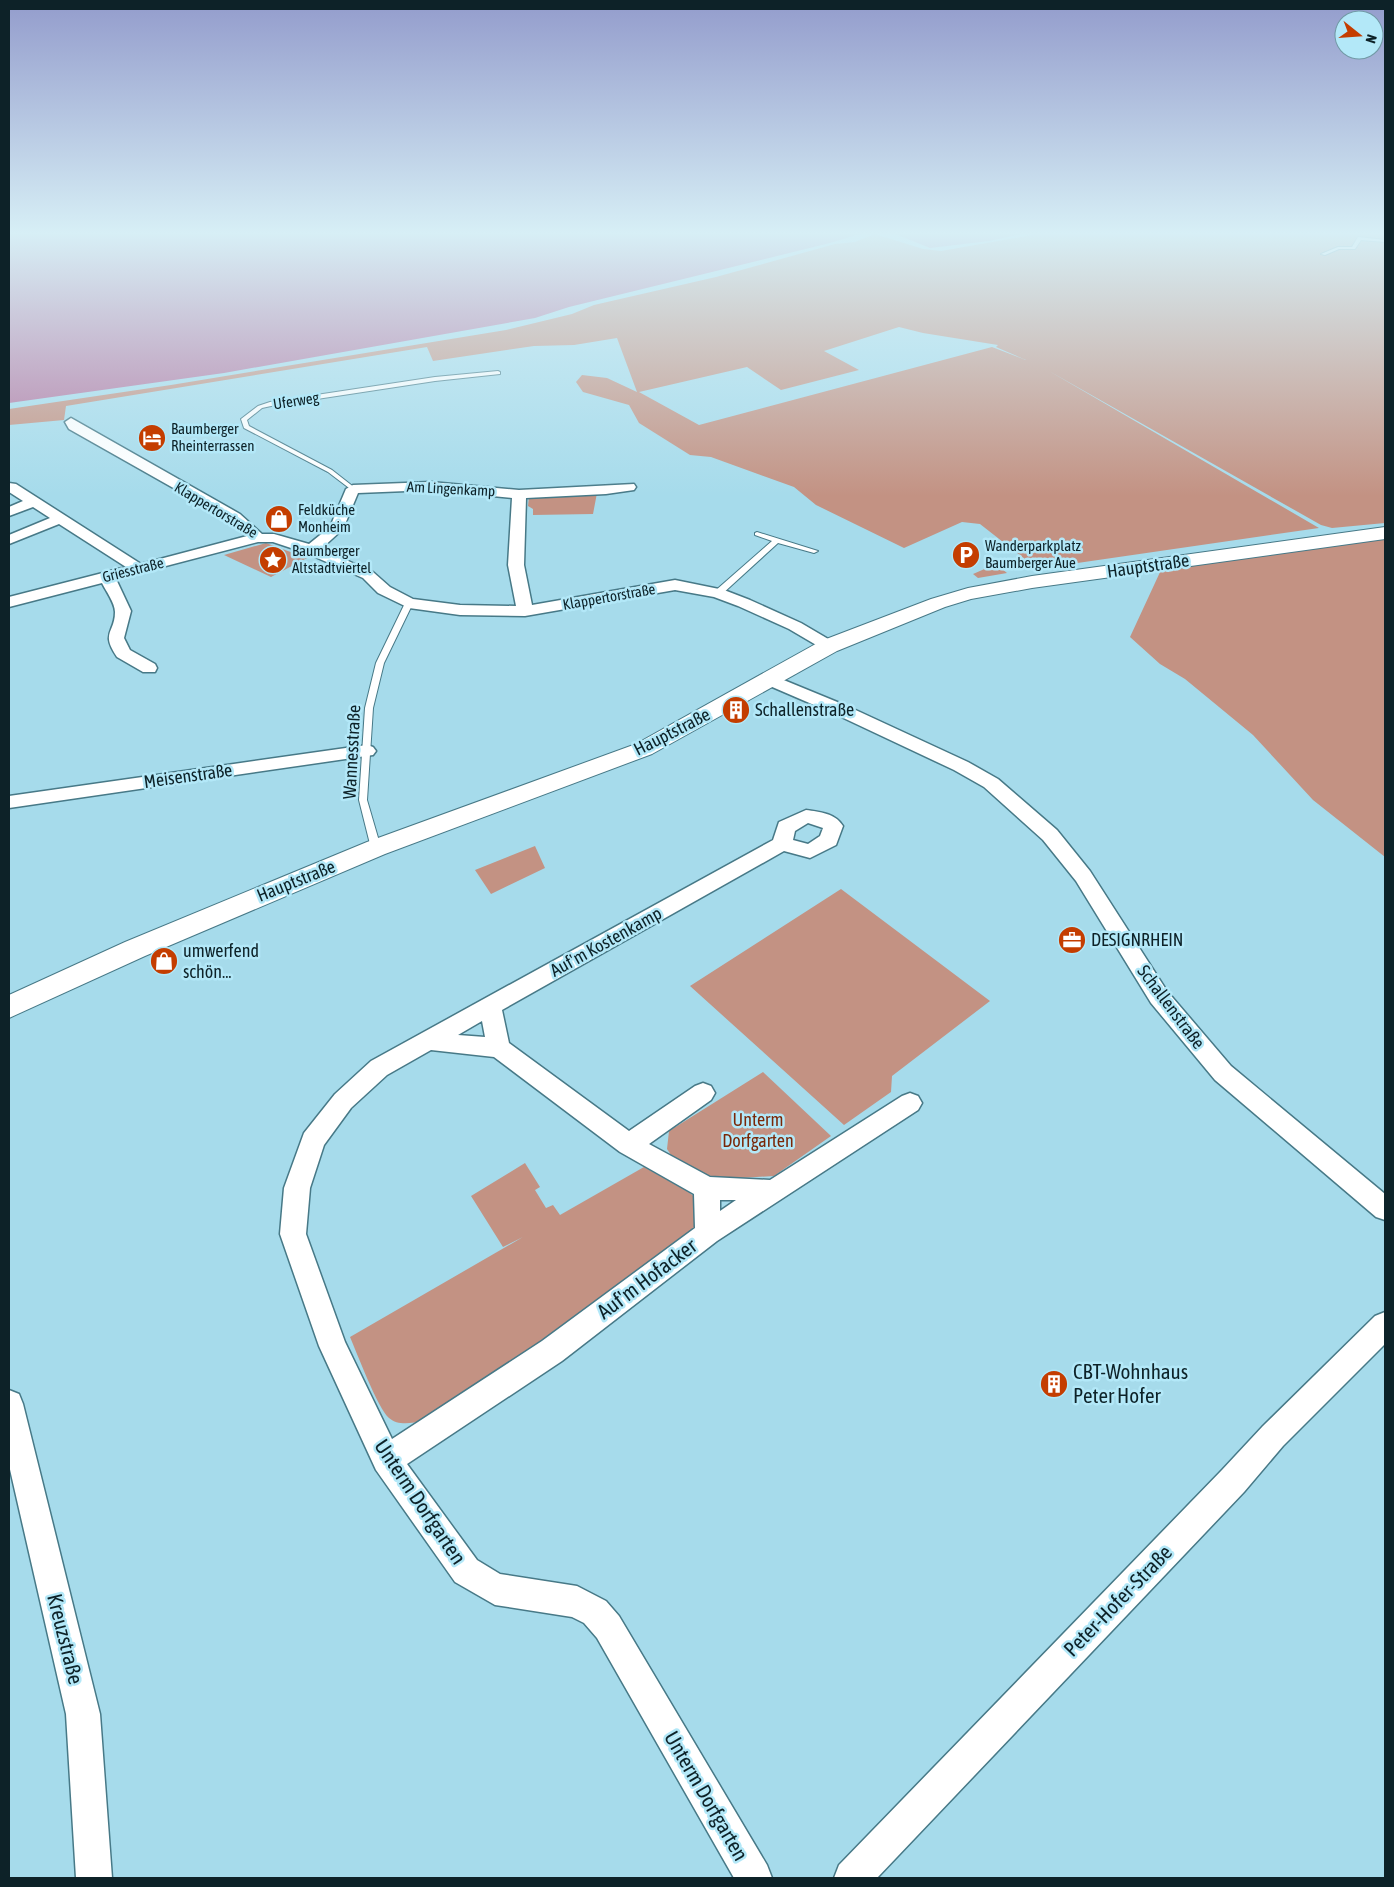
<svg xmlns="http://www.w3.org/2000/svg" width="1394" height="1887" viewBox="0 0 1394 1887" font-family="'Asap Condensed',sans-serif">
  <style>
    .green { fill: #c39283; fill-rule: evenodd }
    .water { fill: #b377a1 }
    .lines { fill: none; stroke-linecap: round; stroke-linejoin: round }
    .lane-casing { stroke: #477987; stroke-width: 2 }
    .street-casing { stroke: #477987; stroke-width: 3 }
    .secondary-casing { stroke: #477987; stroke-width: 2 }
    .lane { fill: #fff; fill-rule: evenodd }
    .street { fill: #fff; fill-rule: evenodd }
    .secondary { fill: #fff; fill-rule: evenodd }
    .labels { text-anchor: middle; stroke-width: 5; stroke-linejoin: round; paint-order: stroke }
    .far-street-label { font-size: 15px; fill: #0d2228; stroke: #b3e8f8 }
    .far-poi-label { font-size: 15px; fill: #0d2228; stroke: #b3e8f8; text-anchor: start }
    .street-label { font-size: 18px; fill: #0d2228; stroke: #b3e8f8 }
    .poi-label { font-size: 18px; fill: #0d2228; stroke: #b3e8f8; text-anchor: start }
    .park-label { font-size: 18px; fill: #7a2707; stroke: #b3e8f8 }
    .near-street-label { font-size: 21px; fill: #0d2228; stroke: #b3e8f8 }
    .near-poi-label { font-size: 21px; fill: #0d2228; stroke: #b3e8f8; text-anchor: start }
  </style>
  <rect width="100%" height="100%" fill="#a6dbeb"/>
  <!-- green -->
  <path class="green" d="M 1049,232 L 1385,232 L 1385,523 L 1332,528 L 1321,525 L 1049,371 L 1319,528 L 1043,568 L 1030,563 L 980,524 L 962,522 L 904,548 L 816,505 L 794,487 L 711,457 L 690,455 L 639,423 L 629,405 L 583,392 L 576,382 L 582,375 L 607,378 L 637,392 L 617,338 L 574,345 L 534,346 L 433,361 L 427,347 L 66,406 L 64,420 L 9,425 L 9,409 L 171,385 L 506,330 L 572,314 L 594,305 L 716,277 L 835,244 L 855,242 L 875,234 L 923,249 L 941,251 ZM 899,327 L 923,333 L 998,345 L 996,347 L 1026,360 L 992,347 L 699,425 L 639,392 L 747,367 L 781,390 L 859,370 L 824,351 Z
    M 597,493 L 593,514 L 533,515 L 533,509 L 528,506 L 529,496 Z
    M 1385,539 L 1385,857 L 1313,800 L 1253,735 L 1185,679 L 1160,664 L 1130,637 L 1161,570 L 1354,542 Z
    M 266,543 L 307,558 L 271,577 L 224,555 Z
    M 996,564 L 1007,573 L 978,578 L 973,574 Z
    M 535,846 L 545,868 L 491,894 L 475,870 Z
    M 841,889 L 990,1001 L 892,1076 L 891,1092 L 844,1125 L 690,986 Z
    M 763,1072 L 831,1136 L 774,1176 L 725,1179 L 702,1174 L 675,1161 L 667,1149 L 669,1131 Z
    M 525,1163 L 540,1187 L 535,1190 L 546,1208 L 553,1205 L 560,1215 L 644,1167 L 687,1191 L 695,1197 L 697,1227 L 634,1278 L 423,1421 C 412,1423 398,1426 389,1418 C 378,1409 357,1353 350,1337 L 523,1237 L 503,1247 L 471,1196 Z"/>
  <!-- water -->
  <path class="water" d="M 9,232 L 866,232 L 830,243 L 569,307 L 535,318 L 224,373 L 9,403 Z
    M 890,232 L 1030,232 L 989,241 L 930,248 Z"/>
  <g class="lines">
    <defs>
      <path id="lane" d="M 1358,237 L 1385,240 L 1385,242 L 1361,240 L 1355,249 L 1339,249 L 1325,255 L 1321,254 L 1338,247 L 1352,247 Z
        M 498,371 L 500,372 L 500,374 L 435,381 L 271,406 L 262,408 L 247,420 L 249,426 L 332,470 L 355,488 L 355,490 L 353,491 L 328,472 L 244,428 L 241,419 L 258,406 L 270,402 L 435,377 Z
        M 757,532 L 818,551 L 814,553 L 778,543 L 721,595 L 715,595 L 715,591 L 772,541 L 755,535 L 755,533 Z
        M 406,601 L 412,601 L 413,603 L 384,663 L 373,708 L 367,800 L 381,848 L 376,851 L 371,848 L 359,800 L 365,708 L 376,663 Z"/>
      <path id="street" d="M 71,418 L 240,514 L 262,534 L 274,534 L 309,544 L 330,527 L 346,489 L 353,485 L 431,482 L 519,490 L 634,484 L 636,487 L 634,490 L 606,494 L 526,498 L 524,565 L 532,605 L 675,580 L 724,590 L 750,600 L 801,623 L 835,643 L 837,646 L 835,649 L 823,649 L 789,629 L 738,606 L 714,597 L 675,590 L 525,616 L 460,615 L 409,608 L 378,593 L 363,578 L 306,553 L 273,542 L 258,542 L 116,579 L 131,611 L 124,638 L 130,650 L 155,664 L 157,668 L 155,672 L 143,672 L 117,657 C 100,632 115,633 115,612 C 115,603 106,591 102,583 L 9,607 L 9,597 L 126,567 L 59,524 L 9,544 L 9,535 L 50,518 L 33,507 L 9,516 L 9,507 L 23,501 L 9,492 L 9,483 L 16,484 L 141,564 L 247,536 L 230,520 L 69,429 L 65,422 ZM 431,490 L 512,498 L 508,565 L 516,606 L 460,605 L 413,599 L 390,587 L 373,572 L 321,549 L 343,529 L 358,493 Z
        M 769,674 L 847,706 L 968,762 L 998,779 L 1057,830 L 1090,871 L 1167,991 L 1231,1066 L 1385,1194 L 1385,1220 L 1376,1217 L 1215,1080 L 1151,1003 L 1076,881 L 1043,840 L 984,787 L 954,770 L 835,714 L 763,683 L 760,679 L 763,675 Z
        M 367,745 L 373,747 L 376,751 L 373,755 L 9,808 L 9,796 Z
        M 806,810 C 820,812 835,813 843,826 L 836,845 L 810,858 L 784,851 L 502,1010 L 509,1043 L 629,1131 L 695,1086 L 703,1083 L 711,1086 L 715,1093 L 711,1100 L 649,1144 L 710,1177 L 770,1180 L 902,1096 L 910,1093 L 918,1096 L 922,1103 L 918,1110 L 717,1241 L 562,1361 L 407,1464 L 477,1560 L 500,1574 L 577,1586 L 606,1601 L 619,1616 L 767,1865 L 772,1878 L 734,1878 L 597,1638 L 584,1623 L 572,1617 L 495,1605 L 455,1582 L 376,1470 L 319,1346 L 280,1234 L 284,1188 L 304,1133 L 335,1094 L 371,1061 L 773,840 L 779,822 ZM 808,823 L 823,828 L 820,836 L 808,844 L 793,840 L 795,831 ZM 482,1021 L 485,1037 L 458,1035 ZM 431,1050 L 494,1057 L 620,1152 L 694,1194 L 695,1228 L 542,1341 L 392,1439 L 345,1342 L 306,1234 L 310,1188 L 324,1145 L 351,1108 L 387,1075 ZM 720,1200 L 736,1200 L 720,1211 Z
        M 1385,1312 L 1385,1344 L 1283,1446 L 1244,1492 L 877,1878 L 834,1878 L 839,1865 L 1222,1470 L 1263,1426 L 1375,1316 Z
        M 9,1390 L 19,1394 L 23,1404 L 100,1714 L 112,1878 L 76,1878 L 66,1714 L 9,1465 Z"/>
      <path id="secondary" d="M 1385,527 L 1385,539 L 1032,588 L 971,599 L 945,607 L 837,651 L 652,754 L 385,854 L 145,956 L 9,1018 L 9,995 L 125,942 L 367,842 L 636,744 L 821,641 L 931,599 L 968,588 L 1032,576 Z"/>
    </defs>
    <!-- lane casing -->
    <use href="#lane" class="lane-casing"/>
    <!-- street casing -->
    <use href="#street" class="street-casing"/>
    <!-- secondary casing -->
    <use href="#secondary" class="secondary-casing"/>
    <!-- lane -->
    <use href="#lane" class="lane"/>
    <!-- street -->
    <use href="#street" class="street"/>
    <!-- secondary -->
    <use href="#secondary" class="secondary"/>
  </g>
  <!-- sky -->
  <linearGradient id="sky" x2="0" y2="1"><stop stop-color="#939ccc"/><stop offset="0.47" stop-color="#d7eff6"/><stop offset="1" stop-color="#d7eff6" stop-opacity="0"/></linearGradient>
  <rect width="1394" height="496" fill="url(#sky)"/>
  <!-- icons -->
  <defs>
    <symbol id="hotel-disc" viewBox="-11 -11 22 22"><circle r="9.5" fill="#c43d00" stroke="#b3e8f8"/><path d="M-6-4.5h1.5V1H6V5H4.5V3h-9V5H-6ZM-4 0a1.8 1.8 0 1 1 3.6 0ZM.5 0V-2.5h3Q6-2.5 6 0Z" fill="#fff"/></symbol>
    <symbol id="shop-disc" viewBox="-11 -11 22 22"><circle r="9.5" fill="#c43d00" stroke="#b3e8f8"/><path d="M-5-2.5h2.3a2.7 3.5 0 0 1 5.4 0H5L5.5 6h-11ZM-1.5-2.5h3a1.5 2.3 0 0 0-3 0Z" fill="#fff"/></symbol>
    <symbol id="parking-disc" viewBox="-11 -11 22 22"><circle r="9.5" fill="#c43d00" stroke="#b3e8f8"/><path d="M-3.5-5.5H1a3.5 3.5 0 0 1 0 7H-1V5.5H-3.5ZM-1-3.4V-.6H.8a1.4 1.4 0 0 0 0-2.8Z" fill="#fff"/></symbol>
    <symbol id="sight-disc" viewBox="-11 -11 22 22"><circle r="9.5" fill="#c43d00" stroke="#b3e8f8"/><path d="M0-6L1.8-2.2L6-1.7L2.9 1.2L3.7 5.4L0 3.3L-3.7 5.4L-2.9 1.2L-6-1.7L-1.8-2.2Z" fill="#fff"/></symbol>
    <symbol id="building-disc" viewBox="-11 -11 22 22"><circle r="9.5" fill="#c43d00" stroke="#b3e8f8"/><path d="M-4-6H4V6H1V3H-1V6H-4ZM-2.5-4.3h1.7v1.8h-1.7ZM.8-4.3h1.7v1.8H.8ZM-2.5-1h1.7V.8h-1.7ZM.8-1h1.7V.8H.8Z" fill="#fff"/></symbol>
    <symbol id="office-disc" viewBox="-11 -11 22 22"><circle r="9.5" fill="#c43d00" stroke="#b3e8f8"/><path d="M-6-3h4V-5.5h4V-3h4V5H-6ZM-1-4.5V-3h2v-1.5ZM-6 0V1H6V0Z" fill="#fff"/></symbol>
  </defs>
  <g fill-rule="evenodd">
    <use href="#hotel-disc" x="136" y="422" width="32" height="32"/>
    <use href="#shop-disc" x="263" y="503" width="32" height="32"/>
    <use href="#parking-disc" x="950" y="539" width="32" height="32"/>
    <use href="#sight-disc" x="257" y="544" width="32" height="32"/>
    <use href="#building-disc" x="720" y="694" width="32" height="32"/>
    <use href="#office-disc" x="1056" y="924" width="32" height="32"/>
    <use href="#shop-disc" x="148" y="945" width="32" height="32"/>
    <use href="#building-disc" x="1038" y="1368" width="32" height="32"/>
  </g>
  <g class="labels">
    <!-- far-street labels -->
    <g class="far-street-label">
      <text transform="translate(296 401) rotate(-9)" y="5">Uferweg</text>
      <text transform="translate(451 489) rotate(3)" y="5">Am Lingenkamp</text>
      <text transform="translate(216 510) rotate(31)" y="5">Klappertorstraße</text>
      <text transform="translate(133 570) rotate(-14)" y="5">Griesstraße</text>
      <text transform="translate(609 597) rotate(-10)" y="5">Klappertorstraße</text>
    </g>
    <!-- far-poi labels -->
    <g class="far-poi-label">
      <text x="171" y="434">Baumberger<tspan x="171" dy="17">Rheinterrassen</tspan></text>
      <text x="298" y="515">Feldküche<tspan x="298" dy="17">Monheim</tspan></text>
      <text x="985" y="551">Wanderparkplatz<tspan x="985" dy="17">Baumberger Aue</tspan></text>
      <text x="292" y="556">Baumberger<tspan x="292" dy="17">Altstadtviertel</tspan></text>
    </g>
    <!-- street labels -->
    <g class="street-label">
      <text transform="translate(1148 566) rotate(-8)" y="6">Hauptstraße</text>
      <text transform="translate(672 732) rotate(-27)" y="6">Hauptstraße</text>
      <text transform="translate(352 752) rotate(-87)" y="6">Wannesstraße</text>
      <text transform="translate(188 776) rotate(-8)" y="6">Meisenstraße</text>
      <text transform="translate(296 881) rotate(-22)" y="6">Hauptstraße</text>
      <text transform="translate(606 942) rotate(-29)" y="6">Auf'm Kostenkamp</text>
      <text transform="translate(1171 1007) rotate(53)" y="6">Schallenstraße</text>
    </g>
    <!-- poi labels -->
    <g class="poi-label">
      <text x="755" y="716">Schallenstraße</text>
      <text x="1091" y="946">DESIGNRHEIN</text>
      <text x="183" y="957">umwerfend<tspan x="183" dy="21">schön...</tspan></text>
    </g>
    <!-- park labels -->
    <g class="park-label">
      <text x="758" y="1126">Unterm<tspan x="758" dy="21">Dorfgarten</tspan></text>
    </g>
    <!-- near-street labels -->
    <g class="near-street-label">
      <text transform="translate(647 1279) rotate(-37)" y="7">Auf'm Hofacker</text>
      <text transform="translate(420 1502) rotate(56)" y="7">Unterm Dorfgarten</text>
      <text transform="translate(1118 1601) rotate(-46)" y="7">Peter-Hofer-Straße</text>
      <text transform="translate(65 1639) rotate(76)" y="7">Kreuzstraße</text>
      <text transform="translate(706 1796) rotate(60)" y="7">Unterm Dorfgarten</text>
    </g>
    <!-- near-poi labels -->
    <g class="near-poi-label">
      <text x="1073" y="1379">CBT-Wohnhaus<tspan x="1073" dy="24">Peter Hofer</tspan></text>
    </g>
  </g>
  <!-- border -->
  <rect width="1394" height="1887" fill="none" stroke="#0d2228" stroke-width="20"/>
  <!-- north arrow -->
  <g transform="translate(1359 35) rotate(107)"><circle r="24" fill="#b3e8f8" stroke="#7199a5"/>
  <path d="M0-4L9 19L0 12L-9 19Z" fill="#c43d00"/>
  <text y="-8" font-size="14" font-weight="bold" text-anchor="middle" fill="#0d2228">N</text>
  </g>
</svg>
